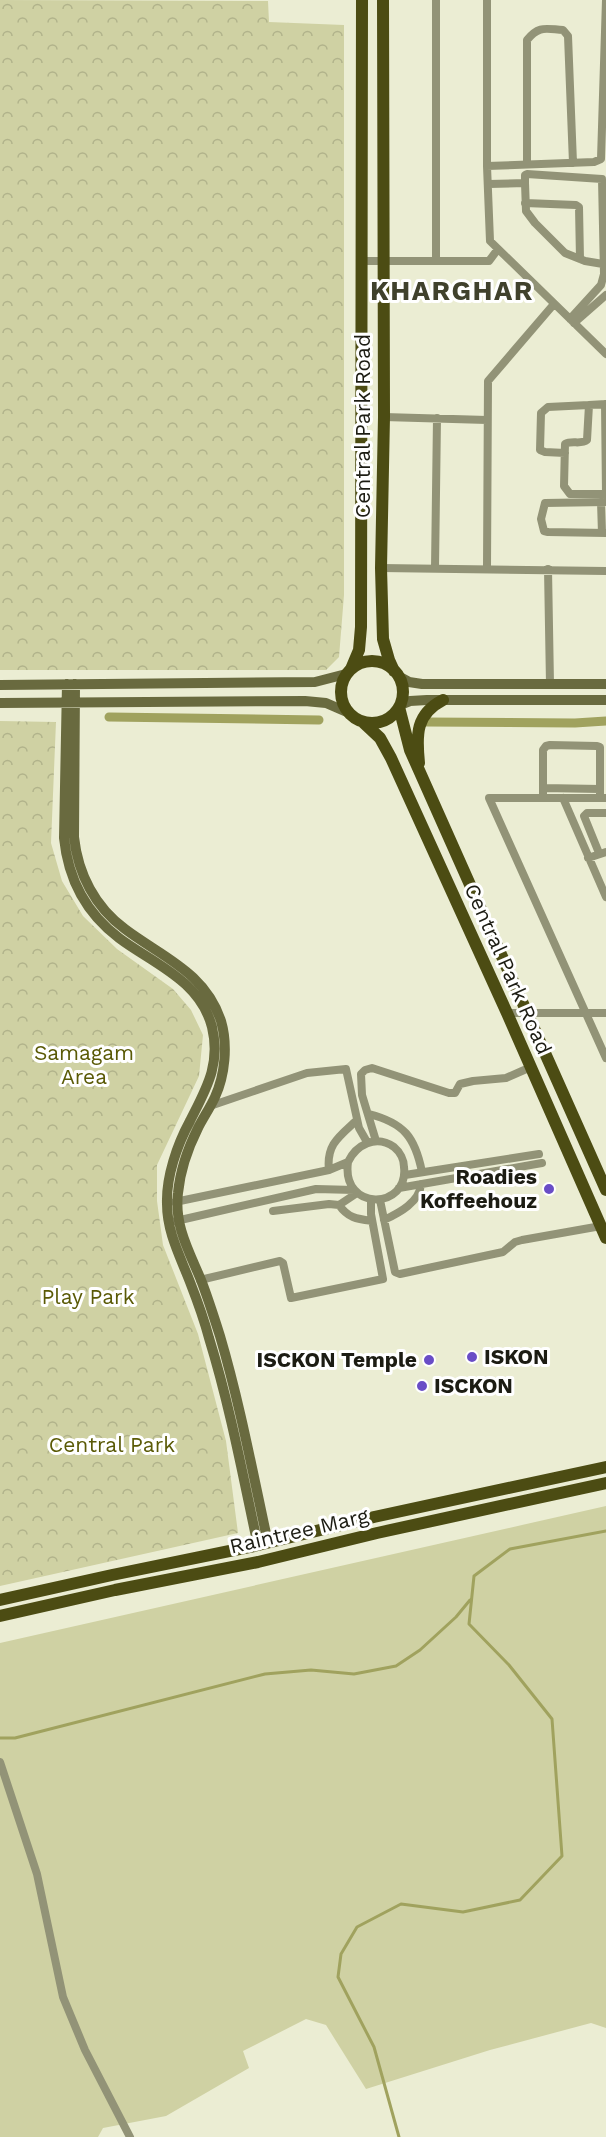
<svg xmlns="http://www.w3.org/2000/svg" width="606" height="2137" viewBox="0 0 606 2137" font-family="'Work Sans',sans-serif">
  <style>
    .grass { fill: #cfd1a3 }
    .park { fill: url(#park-crowns) }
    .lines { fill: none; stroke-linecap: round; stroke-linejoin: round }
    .stream { stroke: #a0a25e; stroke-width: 3 }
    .canal { stroke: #a0a25e; stroke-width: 9 }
    .street { stroke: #929377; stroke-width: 8 }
    .secondary { stroke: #696a3f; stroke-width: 10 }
    .primary { stroke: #4c4c13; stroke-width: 12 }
    .poi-dot { fill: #694dc6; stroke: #fff; stroke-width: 2 }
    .labels { text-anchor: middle; stroke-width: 6; stroke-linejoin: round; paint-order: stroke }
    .street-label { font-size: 21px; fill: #1c1c13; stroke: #fff }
    .park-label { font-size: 21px; fill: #5a5a06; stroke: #fff }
    .poi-label { font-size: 21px; font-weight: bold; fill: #1c1c13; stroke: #fff; text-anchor: end }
    .district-label { font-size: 27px; font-weight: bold; letter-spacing: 1.5px; fill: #40412c; stroke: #fff }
  </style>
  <defs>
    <pattern id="park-crowns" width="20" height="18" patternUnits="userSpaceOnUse" patternTransform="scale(1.5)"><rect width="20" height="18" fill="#cfd1a3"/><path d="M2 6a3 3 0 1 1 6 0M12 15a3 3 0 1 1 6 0" fill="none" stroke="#b1b38b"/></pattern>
  </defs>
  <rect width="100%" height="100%" fill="#ebedd3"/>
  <!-- grass -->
  <path class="grass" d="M 606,1506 L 606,2028 L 591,2023 L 490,2050 L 366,2089 L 326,2025 L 306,2019 L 243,2051 L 249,2068 L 166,2116 L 103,2128 L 98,2137 L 0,2137 L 0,1643 Z"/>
  <!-- park -->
  <path class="park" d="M 0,0 L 268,1 L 269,22 L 344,25 L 344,595 L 339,657 L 326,670 L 0,670 Z
    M 0,721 L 56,722 L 51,843 L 62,881 L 83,916 L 117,949 L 173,989 L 191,1010 L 203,1035 L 199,1076 L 157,1165 L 157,1201 L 163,1245 L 198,1334 L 226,1441 L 238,1533 L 0,1586 Z"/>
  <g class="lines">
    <!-- stream -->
    <path class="stream" d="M 0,1738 L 15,1738 L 265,1674 L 311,1670 L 354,1674 L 396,1666 L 420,1650 L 456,1617 L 470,1600
      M 399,2137 L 374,2047 L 338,1977 L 341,1954 L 357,1927 L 401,1904 L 463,1912 L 520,1900 L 562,1856 L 552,1719 L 509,1665 L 469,1624 L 474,1576 L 510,1549 L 606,1531"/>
    <!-- canal -->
    <path class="canal" d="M 109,717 L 319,720
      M 426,722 L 575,723 L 606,721"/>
    <!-- street -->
    <path class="street" d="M 487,0 L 487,166 L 490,241 L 606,354
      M 527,164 L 527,40 C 539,25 546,29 563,30 L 568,36 L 573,163
      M 487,166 L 594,162 L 601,159 L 606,0
      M 525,183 L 526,211 L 535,223 L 565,253 L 585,261 L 603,264
      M 489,184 L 525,183 L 525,175 L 527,174 L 602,179 L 604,274 L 601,285 L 570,319
      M 525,203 L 576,205 L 579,207 L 580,259
      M 362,261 L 489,261 L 498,249
      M 436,261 L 436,0
      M 574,323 L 606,295
      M 605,404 L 606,494
      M 606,404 L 589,405 L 587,440 C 581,445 572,440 565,444 L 564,486 L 570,494 L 606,494
      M 384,417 L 487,420
      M 565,453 L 545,452 L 540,450 L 541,413 L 548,407 L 589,405
      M 601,502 L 602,533
      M 606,502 L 545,503 L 541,519 L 544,531 L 548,532 L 606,533
      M 381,568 L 606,571
      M 435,568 L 437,418
      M 487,568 L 488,381 L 554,304
      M 548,569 L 550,684
      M 543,788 L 600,789
      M 543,798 L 543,750 L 546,746 L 550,745 L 597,746 L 600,747 L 600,798
      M 563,798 L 606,897
      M 606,798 L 489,798 L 606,1058
      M 599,853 L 584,816 L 587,813 L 606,813
      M 588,858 L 606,852
      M 507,1013 L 606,1013
      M 210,1106 L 307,1073 L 346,1069 L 359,1128 L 367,1142
      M 369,1114 C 404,1123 415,1137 422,1172
      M 376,1141 L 362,1095 L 361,1074 L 365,1070 L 372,1068 L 449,1093 L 455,1093 L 460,1084 L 473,1081 L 506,1078 L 531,1067
      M 329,1170 C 326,1144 340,1136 357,1120
      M 405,1175 L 539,1154
      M 399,1188 L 542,1163
      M 380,1200 L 395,1272 L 400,1274 L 503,1252 L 515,1242 L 522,1240 L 601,1226
      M 175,1202 L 329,1170 L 348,1162 C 356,1145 376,1134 394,1147 C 400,1152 404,1160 404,1167 C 409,1210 341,1212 348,1162
      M 339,1205 C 348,1218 357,1219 372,1221
      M 273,1211 L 329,1204 L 339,1205 L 357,1193
      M 384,1220 C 399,1213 420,1202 421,1184
      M 176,1221 L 316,1189 L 354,1190
      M 200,1280 L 280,1261 L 283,1263 L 291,1298 L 383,1279 L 371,1214 L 371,1199
      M 0,1762 L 37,1874 L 63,1997 L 85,2050 L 130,2137"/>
    <!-- secondary -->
    <path class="secondary" d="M 398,676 L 409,682 L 422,684 L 606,684
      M 67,684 L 64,838 C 68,878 86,913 119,938 C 152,963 200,980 212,1027 C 221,1065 206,1089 190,1121 C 177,1145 166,1177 167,1204 C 167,1232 180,1256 190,1282 C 197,1300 204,1319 209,1338 C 230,1406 243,1476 258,1546
      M 75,684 L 74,837 C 78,874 95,907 125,929 C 162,957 205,972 221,1021 C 228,1045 225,1075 215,1097 C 210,1108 203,1118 198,1128 C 188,1148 180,1172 178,1193 C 174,1225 189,1251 201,1280 C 208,1298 214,1317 220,1336 C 240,1404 253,1474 268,1543
      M 0,685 L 315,682 L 346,674
      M 0,703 L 305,701 L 326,703 L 349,713
      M 400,705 L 410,701 L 427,700 L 606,700"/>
    <!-- primary -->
    <path class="primary" d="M 383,0 L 384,417 L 381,568 L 383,639 L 389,660 L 394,671
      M341 692a31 31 0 1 1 62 0a31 31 0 1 1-62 0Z
      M 351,669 L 359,650 L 361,627 L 362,0
      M 399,707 L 410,750 L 606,1190
      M 364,723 L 380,738 L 391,758 L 507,1013 L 606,1238
      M 419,763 C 416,734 416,714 443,700
      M 0,1600 L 112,1575 L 254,1546 L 374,1517 L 606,1467
      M 0,1616 L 115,1590 L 258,1562 L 377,1533 L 606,1483"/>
  </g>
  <!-- markers -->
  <g class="poi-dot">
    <circle cx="549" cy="1189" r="6"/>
    <circle cx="472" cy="1357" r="6"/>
    <circle cx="429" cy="1360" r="6"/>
    <circle cx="422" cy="1386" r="6"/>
  </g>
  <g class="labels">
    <!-- street labels -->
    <g class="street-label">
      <text transform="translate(363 426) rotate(-90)" y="7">Central Park Road</text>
      <text transform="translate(508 969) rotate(66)" y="7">Central Park Road</text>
      <text transform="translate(299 1531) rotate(-13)" y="7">Raintree Marg</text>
    </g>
    <!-- park labels -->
    <g class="park-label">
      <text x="84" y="1060">Samagam<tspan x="84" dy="24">Area</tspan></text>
      <text x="88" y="1304">Play Park</text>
      <text x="112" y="1452">Central Park</text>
    </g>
    <!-- poi labels -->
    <g class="poi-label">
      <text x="537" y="1184">Roadies<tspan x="537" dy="24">Koffeehouz</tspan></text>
      <text x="484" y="1364" text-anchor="start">ISKON</text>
      <text x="417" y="1367">ISCKON Temple</text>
      <text x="434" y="1393" text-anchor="start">ISCKON</text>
    </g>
    <!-- district labels -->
    <g class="district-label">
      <text x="452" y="300">KHARGHAR</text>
    </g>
  </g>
</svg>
